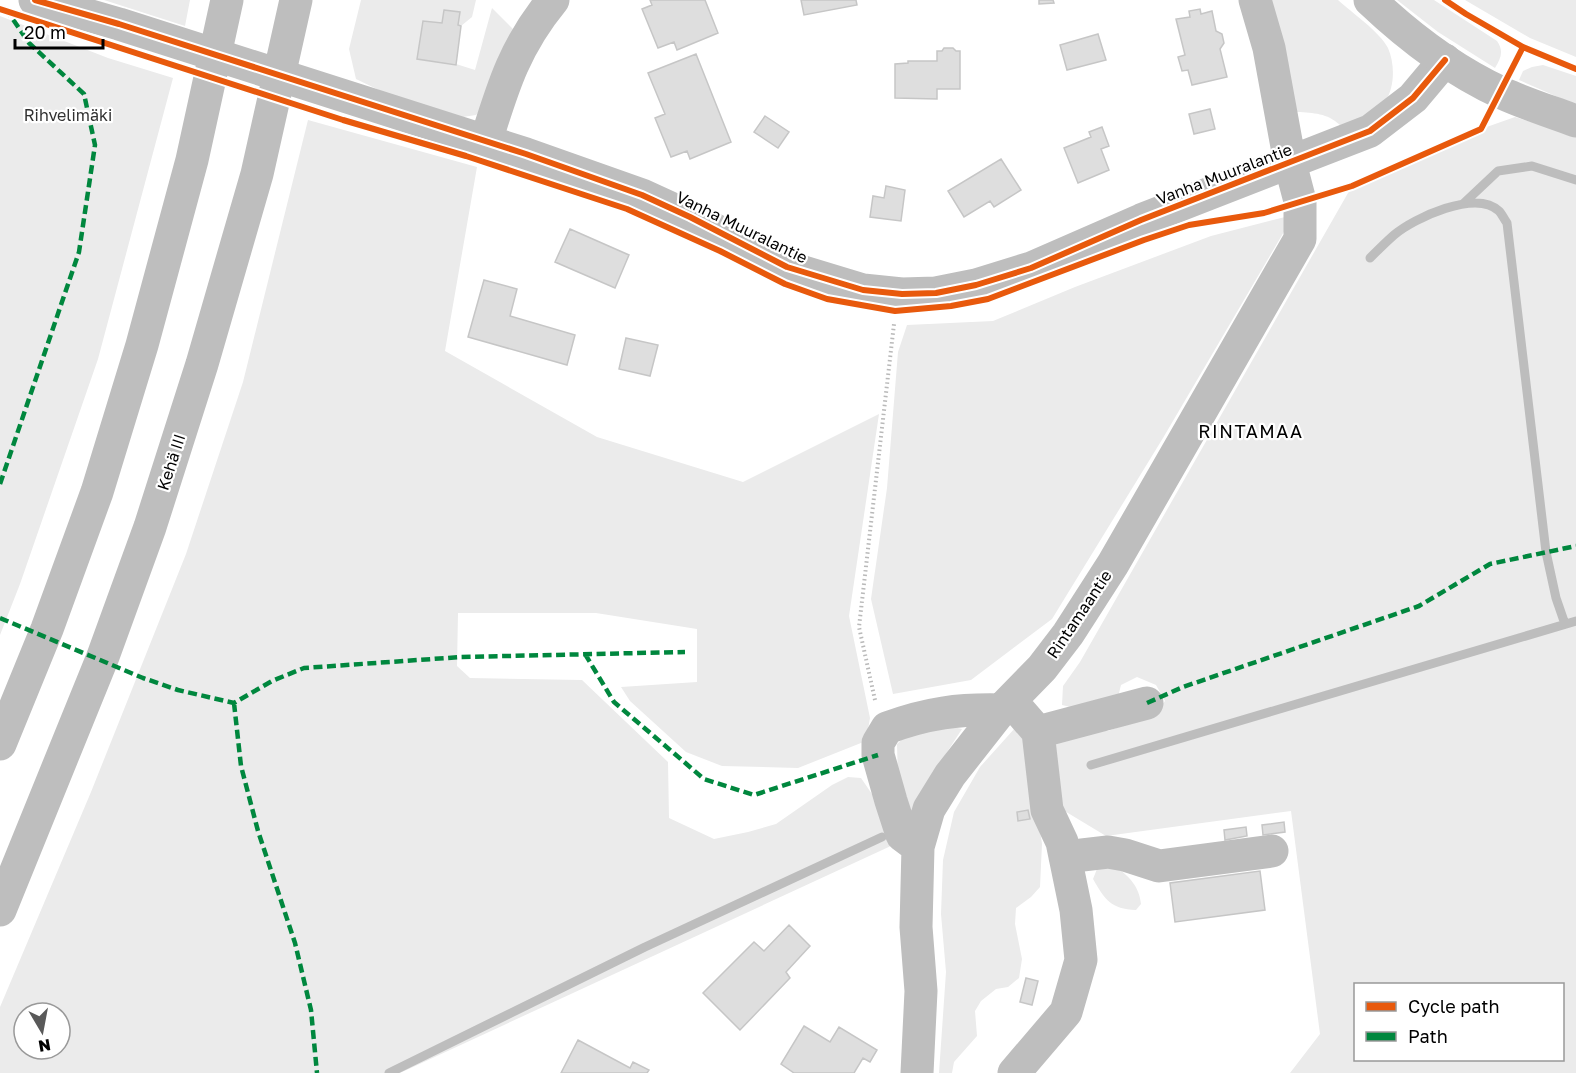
<svg xmlns="http://www.w3.org/2000/svg" width="1576" height="1073" viewBox="0 0 1576 1073" font-family="'Golos Text',sans-serif">
  <style>
    .green { fill: #ebebeb; fill-rule: evenodd }
    .lines { fill: none; stroke-linecap: round; stroke-linejoin: round }
    .stream { stroke: #bdbdbd; stroke-width: 9 }
    .building { fill: #dedede; stroke: #c6c6c6; stroke-width: 1.5 }
    .path { stroke: #b9b9b9; stroke-width: 4; stroke-dasharray: 1.5 3; stroke-linecap: butt }
    .minor { stroke: #bebebe; stroke-width: 33 }
    .major { stroke: #bebebe; stroke-width: 33 }
    .highway { stroke: #bebebe; stroke-width: 33 }
    .quiet { stroke: #00873e; stroke-width: 4.5; stroke-dasharray: 9 4.5; stroke-linecap: butt }
    .cycleway-casing { stroke: #fff; stroke-width: 10 }
    .cycleway { stroke: #e8590c; stroke-width: 6 }
    .labels { text-anchor: middle; stroke-width: 4.5; stroke-linejoin: round; paint-order: stroke }
    .park-label { font-size: 16px; fill: #313131; stroke: #fff }
    .street-label { font-size: 16px; fill: #000; stroke: #fff }
    .neighbourhood-label { font-size: 18px; letter-spacing: 1.5px; fill: #000; stroke: #fff }
  </style>
  <rect width="100%" height="100%" fill="#fff"/>
  <!-- green -->
  <path class="green" d="M 104,0 L 190,0 L 185,26 Z
    M 361,0 L 476,0 L 472,17 L 461,26 L 456,64 L 475,70 L 492,8 L 515,31 L 488,103 L 476,115 L 456,118 L 414,107 L 356,79 L 349,49 Z
    M 1266,0 L 1338,0 C 1352,13 1379,31 1388,48 C 1395,64 1395,87 1385,102 C 1381,107 1372,111 1366,115 C 1358,119 1349,124 1340,125 C 1327,113 1314,113 1297,112 Z
    M 1397,0 L 1434,0 L 1497,41 C 1504,51 1501,58 1495,68 L 1438,32 Z
    M 1465,0 L 1576,0 L 1576,57 L 1530,38 Z
    M 0,16 L 108,58 L 173,78 L 98,359 L 20,584 L 0,635 Z
    M 1543,65 L 1576,76 L 1576,105 L 1519,80 L 1523,71 L 1532,67 Z
    M 1515,117 L 1576,136 L 1576,1073 L 1290,1073 L 1320,1034 L 1291,811 L 1106,836 L 1058,807 L 1054,732 L 1108,731 L 1155,714 L 1165,701 L 1156,685 L 1137,677 L 1121,685 L 1117,701 L 1083,710 L 1062,705 L 1063,686 L 1080,662 L 1352,186 L 1481,129 ZM 1356,984 L 1562,984 L 1562,1060 L 1356,1060 Z
    M 308,120 L 477,167 L 445,351 L 597,437 L 743,482 L 879,414 L 849,616 L 870,718 L 866,741 L 798,768 L 722,766 L 686,752 L 630,701 L 621,687 L 697,682 L 697,629 L 596,613 L 458,613 L 457,666 L 470,678 L 582,680 L 668,762 L 669,818 L 714,839 L 748,832 L 776,824 L 832,785 L 848,777 L 861,778 L 874,797 L 893,845 L 400,1073 L 0,1073 L 0,1007 L 91,792 L 186,554 L 243,382 ZM 24,1013 L 60,1013 L 60,1049 L 24,1049 Z
    M 1285,217 L 1285,230 L 1163,438 L 1052,619 L 971,680 L 893,694 L 871,599 L 887,488 L 898,352 L 907,325 L 993,321 L 1075,287 L 1211,236 Z
    M 936,723 L 962,729 L 927,783 L 910,818 L 898,781 L 897,744 L 909,733 Z
    M 1015,728 L 1026,735 L 1042,844 L 1040,887 L 1031,897 L 1016,908 L 1015,924 L 1022,959 L 1019,978 L 1008,987 L 996,989 L 981,1001 L 975,1011 L 977,1036 L 954,1062 L 952,1073 L 939,1073 L 946,972 L 941,914 L 943,860 L 954,812 L 980,767 Z
    M 1117,867 C 1130,878 1139,886 1141,904 L 1136,910 C 1111,909 1105,900 1093,879 L 1097,869 Z"/>
  <g class="lines">
    <!-- stream -->
    <path class="stream" d="M 1464,203 L 1498,171 L 1532,166 L 1576,180
      M 1370,258 C 1378,250 1386,242 1394,235 C 1414,218 1476,189 1499,211 C 1502,214 1504,219 1507,223 L 1546,552 L 1556,598 L 1565,624
      M 1091,765 L 1576,621
      M 389,1073 L 645,947 L 882,837"/>
  </g>
  <!-- building -->
  <path class="building" d="M 650,0 L 705,0 L 718,33 L 677,50 L 674,42 L 658,48 L 642,9 L 652,5 Z
    M 801,0 L 856,0 L 857,5 L 804,15 Z
    M 1039,0 L 1053,0 L 1054,3 L 1039,4 Z
    M 1200,9 L 1201,14 L 1212,11 L 1216,31 L 1222,34 L 1224,43 L 1220,49 L 1227,77 L 1192,85 L 1188,70 L 1182,71 L 1178,57 L 1185,55 L 1176,19 L 1190,17 L 1189,11 Z
    M 444,10 L 460,12 L 458,25 L 461,26 L 456,65 L 417,59 L 423,21 L 442,23 Z
    M 1098,34 L 1106,60 L 1067,70 L 1060,45 Z
    M 944,48 L 953,48 L 956,51 L 960,51 L 960,89 L 937,89 L 937,99 L 895,98 L 895,64 L 908,63 L 908,61 L 937,61 L 937,51 L 942,51 Z
    M 696,54 L 731,142 L 690,159 L 687,151 L 671,157 L 655,118 L 665,114 L 648,73 Z
    M 1210,109 L 1215,129 L 1194,134 L 1189,114 Z
    M 765,116 L 789,132 L 778,148 L 754,132 Z
    M 1102,127 L 1109,146 L 1101,149 L 1109,170 L 1078,183 L 1064,148 L 1091,137 L 1089,132 Z
    M 1001,159 L 1021,190 L 994,207 L 990,201 L 964,217 L 948,191 Z
    M 886,186 L 905,190 L 901,221 L 870,217 L 873,196 L 884,198 Z
    M 570,229 L 629,255 L 615,288 L 555,262 Z
    M 484,280 L 517,289 L 510,316 L 575,335 L 567,365 L 468,337 Z
    M 626,338 L 658,345 L 650,376 L 619,369 Z
    M 1028,810 L 1030,819 L 1018,821 L 1017,812 Z
    M 1284,822 L 1285,832 L 1263,835 L 1262,825 Z
    M 1246,827 L 1247,836 L 1225,840 L 1224,830 Z
    M 1260,871 L 1265,910 L 1175,922 L 1170,883 Z
    M 789,925 L 810,946 L 786,972 L 790,978 L 740,1030 L 703,993 L 754,942 L 764,951 Z
    M 1026,978 L 1038,981 L 1032,1005 L 1020,1002 Z
    M 804,1026 L 830,1042 L 839,1027 L 877,1050 L 870,1062 L 863,1058 L 854,1073 L 794,1073 L 781,1064 Z
    M 578,1040 L 630,1068 L 633,1062 L 649,1070 L 647,1073 L 561,1073 Z"/>
  <g class="lines">
    <!-- path -->
    <path class="path" d="M 875,700 L 859,627 L 894,324"/>
    <!-- minor -->
    <path class="minor" d="M 35,0 L 119,24 L 526,154 L 642,195 L 690,217 L 787,267 L 863,290 L 902,294 L 936,293 L 976,285 L 1031,268 L 1141,220 L 1370,131 L 1413,98 L 1445,60
      M 486,141 C 503,86 515,46 553,0
      M 1011,701 L 1038,732 L 1047,810 L 1062,842 L 1076,910 L 1081,960 L 1066,1012 L 1014,1073
      M 1038,732 L 1147,703
      M 918,847 L 902,835 L 891,801 L 878,755 L 878,743 L 887,728 C 927,713 959,709 1001,710
      M 1065,857 L 1108,852 L 1125,855 L 1159,866 L 1272,851
      M 917,1073 L 921,991 L 916,927 L 918,847 L 929,809 L 950,775 L 1001,710 L 1042,668 L 1068,634 L 1113,564 L 1300,239 L 1300,201 L 1290,163 L 1269,48 L 1255,0"/>
    <!-- major -->
    <path class="major" d="M 1370,0 C 1408,36 1454,71 1502,93 C 1526,104 1552,112 1576,121"/>
    <!-- highway -->
    <path class="highway" d="M 0,744 L 47,629 L 97,492 L 142,345 L 192,160 L 227,0
      M 0,910 L 102,659 L 150,527 L 202,364 L 257,174 L 296,0"/>
    <!-- quiet -->
    <path class="quiet" d="M 0,484 L 79,252 L 95,145 L 84,94 L 29,43 L 8,12
      M 0,618 L 143,678 L 178,690 L 234,703 L 272,681 L 304,668 L 461,657 L 685,652
      M 585,654 L 614,702 L 704,779 L 754,795 L 878,755
      M 234,703 L 241,766 L 258,831 L 295,943 L 311,1010 L 317,1073
      M 1147,703 L 1183,687 L 1419,606 L 1490,564 L 1576,546"/>
    <defs>
      <path id="cycleway" d="M 35,0 L 119,24 L 526,154 L 642,195 L 690,217 L 787,267 L 863,290 L 902,294 L 936,293 L 976,285 L 1031,268 L 1141,220 L 1370,131 L 1413,98 L 1445,60
        M 1445,0 L 1466,14 L 1523,47 L 1576,69
        M 0,9 L 343,120 L 466,156 L 627,209 L 720,251 L 785,284 L 827,299 L 895,311 L 951,306 L 988,299 L 1144,240 L 1189,225 L 1264,213 L 1352,186 L 1481,129 L 1523,47"/>
    </defs>
    <!-- cycleway casing -->
    <use href="#cycleway" class="cycleway-casing"/>
    <!-- cycleway -->
    <use href="#cycleway" class="cycleway"/>
  </g>
  <g class="labels">
    <!-- park labels -->
    <g class="park-label">
      <text x="68" y="121">Rihvelimäki</text>
    </g>
    <!-- street labels -->
    <g class="street-label">
      <text transform="translate(1224 174) rotate(-21)" y="6">Vanha Muuralantie</text>
      <text transform="translate(742 227) rotate(26)" y="6">Vanha Muuralantie</text>
      <text transform="translate(171 462) rotate(-72)" y="6">Kehä III</text>
      <text transform="translate(1079 614) rotate(-56)" y="6">Rintamaantie</text>
    </g>
    <!-- neighbourhood labels -->
    <g class="neighbourhood-label">
      <text x="1251" y="438">RINTAMAA</text>
    </g>
  </g>
  <!-- legend -->
  <rect x="1354" y="983" width="210" height="78" fill="#ffffff" stroke="#999999" stroke-width="1.5"/>
  <rect x="1366" y="1002" width="30" height="9" fill="#e8590c" stroke="#999999" stroke-width="1.5"/>
  <text x="1408" y="1013" font-size="18" fill="#000000">Cycle path</text>
  <rect x="1366" y="1032" width="30" height="9" fill="#00873e" stroke="#999999" stroke-width="1.5"/>
  <text x="1408" y="1043" font-size="18" fill="#000000">Path</text>
  <!-- north arrow -->
  <g transform="translate(42 1031) rotate(170)"><circle r="28" fill="#ffffff" stroke="#999999" stroke-width="1.5"/>
  <path d="M0-4.5L10 22L0 15L-10 22Z" fill="#595959"/>
  <text y="-9" font-size="16" font-weight="bold" text-anchor="middle" fill="#000000">N</text>
  </g>
  <!-- scale -->
  <path d="M15 39v9h88v-9" fill="none" stroke="#000000" stroke-width="3"/>
  <text x="24" y="39" font-size="18" fill="#000000" stroke="#ffffff" stroke-width="4.5" paint-order="stroke">20 m</text>
</svg>
